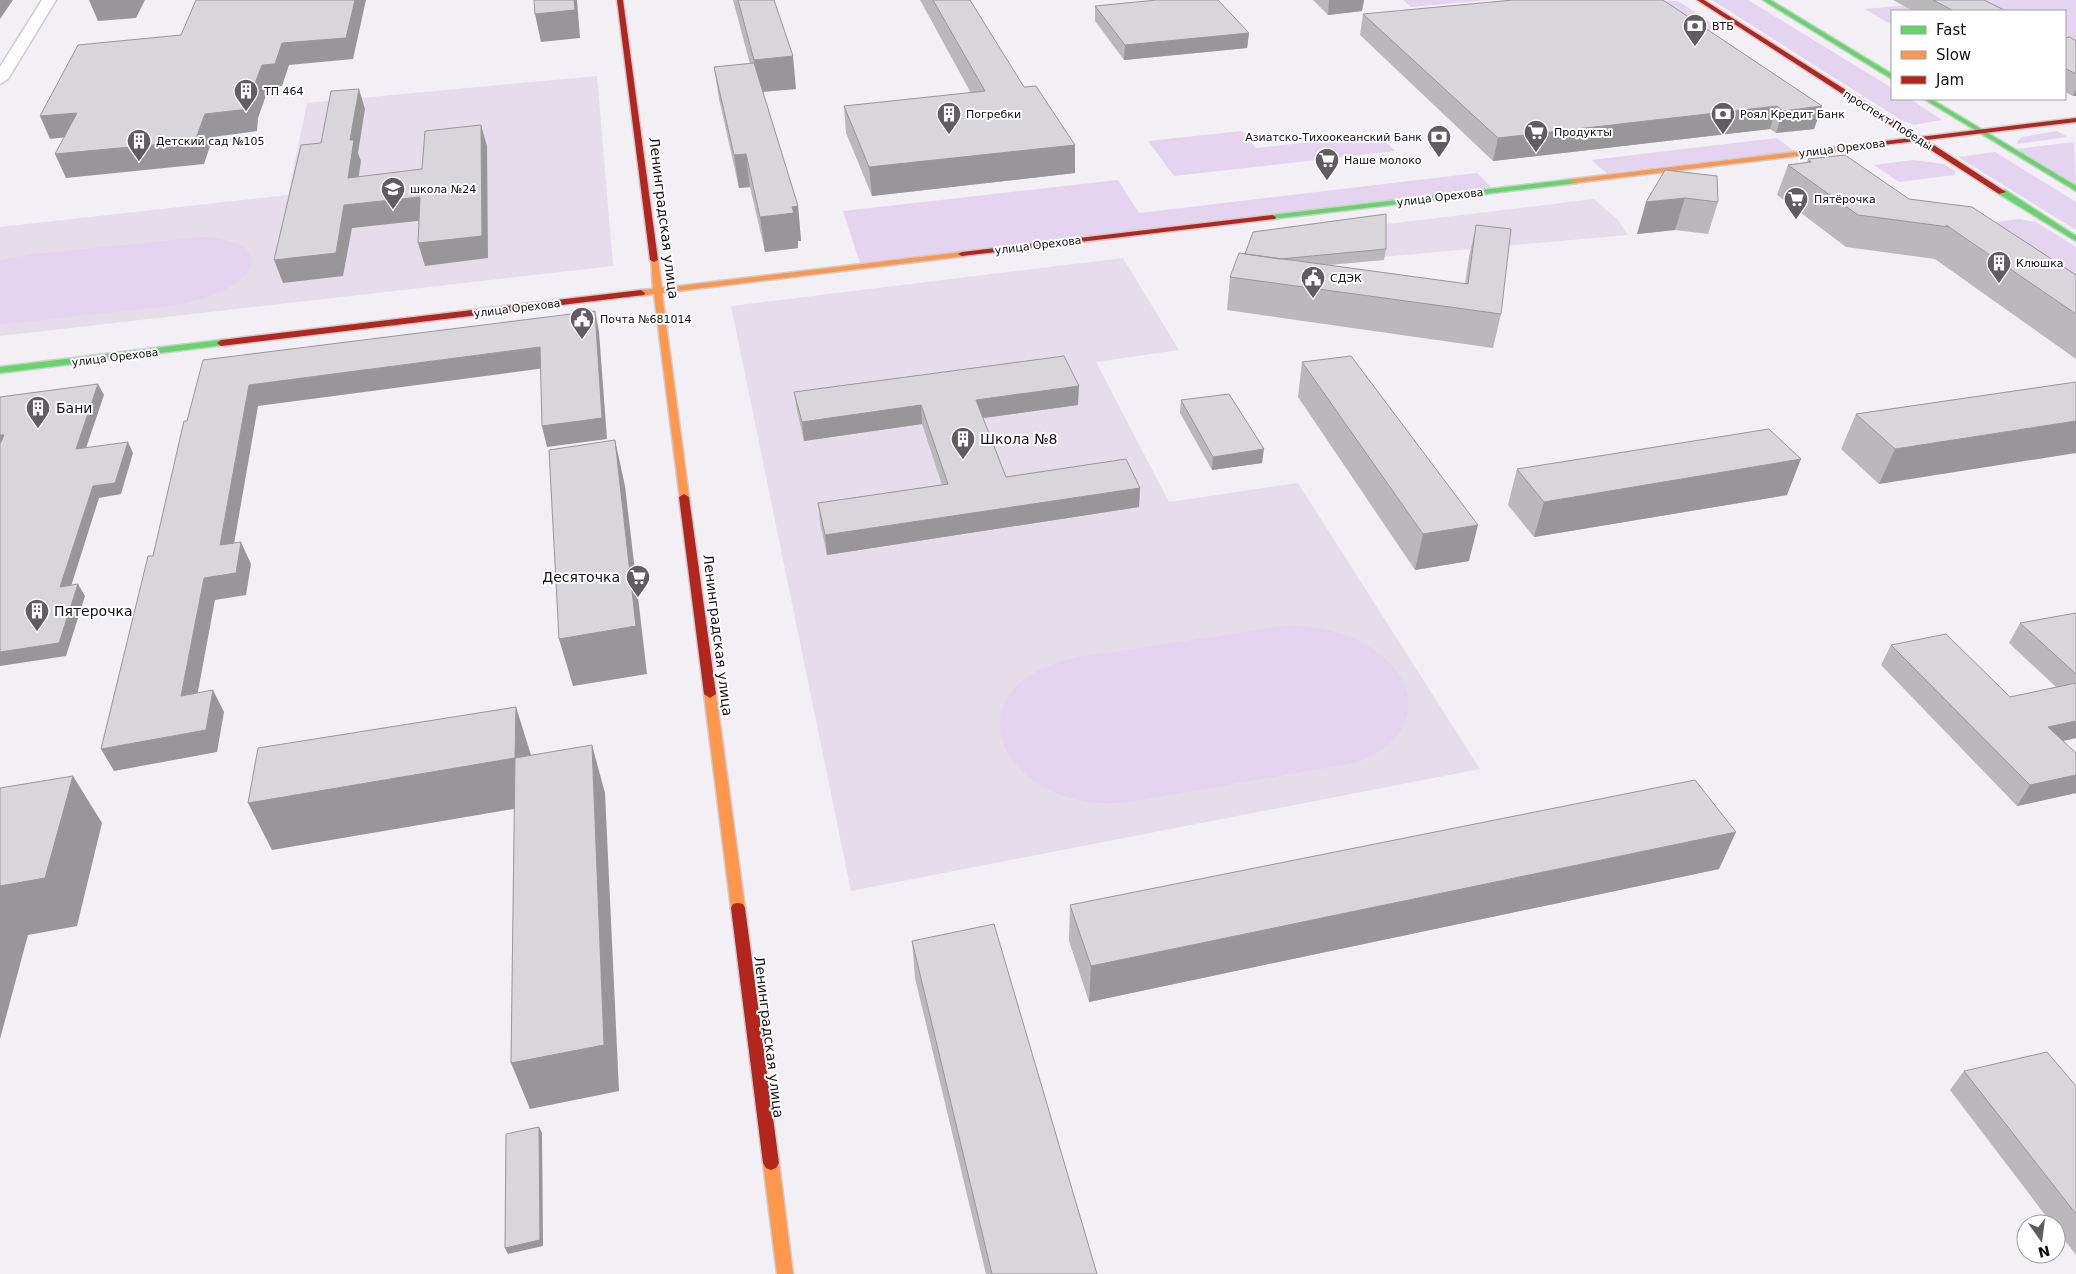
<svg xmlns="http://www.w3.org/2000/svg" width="2076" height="1274" viewBox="0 0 2076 1274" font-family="'DejaVu Sans',sans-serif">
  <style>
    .built { fill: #e5deea }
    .green { fill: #e5d4ef }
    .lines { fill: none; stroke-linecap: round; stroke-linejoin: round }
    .street-casing { stroke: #ceccd1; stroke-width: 3 }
    .fast-casing { stroke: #ceccd1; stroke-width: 3 }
    .slow-casing { stroke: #ceccd1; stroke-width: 3 }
    .jam-casing { stroke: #ceccd1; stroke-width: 3 }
    .street { fill: #fdfdfe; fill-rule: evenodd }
    .fast { fill: #63d668; fill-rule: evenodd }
    .slow { fill: #ff974d; fill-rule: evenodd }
    .jam { fill: #b3261e; fill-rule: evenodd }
    .wall { fill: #bbb8bc }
    .shaded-wall { fill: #989699 }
    .building { fill: #d9d6db; stroke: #989699 }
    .labels { text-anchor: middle; stroke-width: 4; stroke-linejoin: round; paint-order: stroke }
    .far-poi-label { font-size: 11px; fill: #110f12; stroke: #fff; text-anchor: start }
    .far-street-label { font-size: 11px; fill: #110f12; stroke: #fff }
    .street-label { font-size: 14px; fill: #110f12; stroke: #fff }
    .poi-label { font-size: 14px; fill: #110f12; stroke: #fff; text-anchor: start }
  </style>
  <rect width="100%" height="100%" fill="#f2eff5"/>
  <!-- built -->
  <path class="built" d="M 597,76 L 613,266 L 0,336 L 0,227 L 288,195 L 307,103 Z
    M 1594,199 L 1618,220 L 1628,235 L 1326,262 L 1304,234 Z
    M 1123,258 L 1179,350 L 1096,362 L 1169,502 L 1298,483 L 1480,769 L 851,891 L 731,306 Z"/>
  <!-- green -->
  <path class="green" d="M 1403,0 L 1489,0 L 1411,7 Z
    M 1643,0 L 1678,1 L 1713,24 L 1716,30 L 1694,33 Z
    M 1712,0 L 1748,0 L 1892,88 L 1892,99 L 1910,99 L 1942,120 L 1914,125 L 1901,120 Z
    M 1963,0 L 2076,0 L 2076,46 L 2065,40 L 2065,11 L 1892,11 L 1892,25 L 1865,9 Z
    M 1242,131 L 1256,148 L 1379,134 L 1395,151 L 1174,176 L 1148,141 Z
    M 2057,131 L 2068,137 L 2018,144 L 2017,142 L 2022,137 Z
    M 1777,138 L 1794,151 L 1607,173 L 1591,160 Z
    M 2074,142 L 2076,185 L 2016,149 Z
    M 1995,152 L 2076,202 L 2076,230 L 1958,157 Z
    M 1913,160 L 1944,164 L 1956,172 L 1954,175 L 1899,182 L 1874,165 Z
    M 1477,173 L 1492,188 L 861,266 L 843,211 L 1118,180 L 1139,213 Z
    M 2019,219 L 2036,222 L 2076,247 L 2076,300 L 1964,226 Z
    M 203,237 C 257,239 273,268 218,293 C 186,307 151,308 117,312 C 78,316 39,320 0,325 L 0,260 L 33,254 Z
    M 1290,625 C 1321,627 1352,633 1377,652 C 1429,691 1413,744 1355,763 L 1129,802 C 1002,817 940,685 1078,657 Z"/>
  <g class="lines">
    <defs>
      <path id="street" d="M 42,0 L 56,0 L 8,79 L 0,84 L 0,67 Z"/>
      <path id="fast" d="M 1763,0 L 1770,0 L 1892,74 L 1892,79 Z
        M 1924,99 L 1931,99 L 2076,186 L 2076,191 Z
        M 1574,179 L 1578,181 L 1577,183 L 1272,219 L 1268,217 L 1272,215 Z
        M 1999,190 L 2005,190 L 2076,236 L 2076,241 L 1999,194 Z
        M 221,340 L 225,343 L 224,345 L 0,373 L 0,367 Z"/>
      <path id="slow" d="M 1868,143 L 1872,145 L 1871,147 L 1574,183 L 1570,181 L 1574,179 Z
        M 962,252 L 966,254 L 965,256 L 662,293 L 689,497 L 688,499 L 680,499 L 654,294 L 641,296 L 637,293 L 641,290 L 653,289 L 651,258 L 658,260 L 662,288 Z
        M 710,690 L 716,694 L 745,908 L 743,912 L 738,913 L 733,912 L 731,908 L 704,694 Z
        M 771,1156 L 776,1158 L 779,1163 L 793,1274 L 777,1274 L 763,1163 L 766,1158 Z"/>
      <path id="jam" d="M 617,0 L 623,0 L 658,260 L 654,262 L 650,260 Z
        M 1697,0 L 1704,0 L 1920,137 L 2076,118 L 2076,122 L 1926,140 L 2006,192 L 1999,194 L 1917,141 L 1865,147 L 1864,145 L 1868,143 L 1911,138 Z
        M 1272,215 L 1276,217 L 1275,219 L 962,256 L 958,254 L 962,252 Z
        M 641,290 L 645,293 L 644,295 L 221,346 L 217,343 L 221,340 Z
        M 684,494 L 689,497 L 716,694 L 710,698 L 704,694 L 679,497 Z
        M 738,903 L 743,904 L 745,908 L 779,1163 L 776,1168 L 771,1170 L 766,1168 L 763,1163 L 731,908 L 733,904 Z"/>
    </defs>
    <!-- street casing -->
    <use href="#street" class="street-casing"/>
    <!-- fast casing -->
    <use href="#fast" class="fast-casing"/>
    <!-- slow casing -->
    <use href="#slow" class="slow-casing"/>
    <!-- jam casing -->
    <use href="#jam" class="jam-casing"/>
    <!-- street -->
    <use href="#street" class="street"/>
    <!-- fast -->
    <use href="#fast" class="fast"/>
    <!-- slow -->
    <use href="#slow" class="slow"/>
    <!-- jam -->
    <use href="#jam" class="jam"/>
  </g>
  <!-- wall -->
  <path class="wall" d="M 733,0 L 774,0 L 796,89 L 763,92 L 798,206 L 801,241 L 798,241 L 798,248 L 765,252 L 750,187 L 739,188 L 719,99 L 714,67 L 750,64 Z
    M 920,0 L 970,0 L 1075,173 L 872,196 L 846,133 L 844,106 L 971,93 Z
    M 1313,0 L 1364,0 L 1362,11 L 1328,15 Z
    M 1893,0 L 1984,0 L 2006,11 L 1913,11 Z
    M 1095,6 L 1249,33 L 1247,48 L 1124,60 L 1095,21 Z
    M 1363,14 L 1822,106 L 1814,129 L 1776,133 L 1770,129 L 1493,161 L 1360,35 Z
    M 2065,38 L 2076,41 L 2076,96 L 2073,96 L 2065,92 Z
    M 1808,159 L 1909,199 L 2076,275 L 2076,359 L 1935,259 L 1846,247 L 1777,195 L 1788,165 L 1807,162 Z
    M 1665,170 L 1718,202 L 1708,234 L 1675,230 L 1637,234 Z
    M 1476,225 L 1501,314 L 1493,348 L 1227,310 L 1230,277 L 1245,254 L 1386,249 L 1384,260 L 1329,265 L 1465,284 L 1469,257 Z
    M 1302,362 L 1469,561 L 1415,570 L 1298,397 Z
    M 2076,382 L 1879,484 L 1841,449 L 1856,414 Z
    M 794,392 L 1078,405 L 983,418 L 1006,477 L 1140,488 L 1139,507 L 827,555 L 820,523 L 818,503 L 942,485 L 922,424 L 804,441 L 797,411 Z
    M 1181,400 L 1262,463 L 1212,470 L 1180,413 Z
    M 1517,469 L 1787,495 L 1534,537 L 1508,505 Z
    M 2076,613 L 2076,738 L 2063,741 L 2076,753 L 2076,793 L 2017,806 L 1881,665 L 1891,645 L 2010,697 L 2056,687 L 2009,643 L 2020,623 Z
    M 1719,869 L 1089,1002 L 1069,941 L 1070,905 Z
    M 912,941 L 1097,1274 L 986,1274 L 915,978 Z
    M 1964,1071 L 2076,1086 L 2076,1255 L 2056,1229 L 2056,1224 L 2052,1224 L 1950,1090 Z"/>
  <!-- shaded-wall -->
  <path class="shaded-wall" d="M 0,0 L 13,0 L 0,19 Z
    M 89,0 L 145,0 L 136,18 L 98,21 Z
    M 355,0 L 366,0 L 353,59 L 289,65 L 282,86 L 269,87 L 258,118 L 257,131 L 213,137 L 204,164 L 66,178 L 55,154 L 205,114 L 250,96 L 262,65 L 282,43 Z
    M 574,0 L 577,0 L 580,38 L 541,42 L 535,14 Z
    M 1329,0 L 1364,0 L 1362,11 L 1328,15 Z
    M 1249,33 L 1247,48 L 1124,60 L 1125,45 Z
    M 793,56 L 796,89 L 758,92 L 754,60 Z
    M 359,89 L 365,109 L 358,153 L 361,161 L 355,200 L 348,178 L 350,140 Z
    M 2076,89 L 2076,96 L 2073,96 Z
    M 1777,106 L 1770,129 L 1493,161 L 1498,138 Z
    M 1822,106 L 1814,129 L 1776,133 L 1783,111 Z
    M 77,113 L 86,135 L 50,139 L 40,116 Z
    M 481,125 L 487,146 L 488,258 L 425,266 L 418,243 Z
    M 1075,145 L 1075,173 L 872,196 L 869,167 Z
    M 746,154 L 750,187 L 739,188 L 734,155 Z
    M 420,197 L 427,220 L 352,228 L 343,276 L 283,283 L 274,260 L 344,205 Z
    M 1685,198 L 1675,230 L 1637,234 L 1646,202 Z
    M 798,206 L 801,241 L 798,241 L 798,248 L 765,252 L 760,217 L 792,207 Z
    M 595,311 L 599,332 L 607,439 L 547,447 L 542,426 Z
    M 540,347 L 545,368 L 258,406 L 230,567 L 220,545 L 249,385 Z
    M 98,384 L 104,395 L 82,460 L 76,449 Z
    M 1079,386 L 1078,405 L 976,419 L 976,400 Z
    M 921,405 L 922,424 L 804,441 L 802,422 Z
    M 2076,421 L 2076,453 L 1879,484 L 1895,449 Z
    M 0,435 L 4,435 L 0,448 Z
    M 615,440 L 625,486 L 647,674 L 573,686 L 559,639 Z
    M 128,442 L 133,453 L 121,494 L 99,498 L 67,599 L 60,587 L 93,486 Z
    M 1264,449 L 1262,463 L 1212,470 L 1213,457 Z
    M 1801,459 L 1787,495 L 1534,537 L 1544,502 Z
    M 1140,488 L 1139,507 L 827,555 L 825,535 Z
    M 1478,525 L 1469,561 L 1415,570 L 1423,534 Z
    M 241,542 L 251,564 L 246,595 L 215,600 L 193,718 L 181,696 L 204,578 Z
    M 78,584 L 85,596 L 66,656 L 0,666 L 0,652 Z
    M 213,690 L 224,712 L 217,752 L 114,771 L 101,749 Z
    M 516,707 L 531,755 L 531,806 L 272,850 L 248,803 Z
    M 2076,721 L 2076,738 L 2036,747 L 2048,727 Z
    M 592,745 L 605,793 L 619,1091 L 530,1109 L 511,1063 Z
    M 2076,775 L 2076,793 L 2017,806 L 2030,785 Z
    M 73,776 L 102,823 L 77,926 L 28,935 L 0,1039 L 0,886 Z
    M 1736,832 L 1719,869 L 1089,1002 L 1091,966 Z
    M 539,1127 L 542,1133 L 543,1246 L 508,1254 L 505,1248 Z"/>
  <!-- building -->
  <path class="building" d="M 196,0 L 355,0 L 346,38 L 282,43 L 275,64 L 262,65 L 250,96 L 249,109 L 205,114 L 195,141 L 55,154 L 77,113 L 40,116 L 78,45 L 181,35 Z
    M 534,0 L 574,0 L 575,10 L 535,14 Z
    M 738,0 L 774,0 L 793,56 L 754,60 Z
    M 933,0 L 970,0 L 1024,87 L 1036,86 L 1075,145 L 869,167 L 844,106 L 985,91 Z
    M 1157,0 L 1218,0 L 1249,33 L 1125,45 L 1095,6 Z
    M 1513,0 L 1663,0 L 1822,106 L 1783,111 L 1777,106 L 1498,138 L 1363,14 Z
    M 1933,0 L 1984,0 L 2006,11 L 1954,11 Z
    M 2070,37 L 2076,41 L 2076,74 L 2065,68 L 2065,38 Z
    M 754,63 L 798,206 L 792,207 L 794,213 L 760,217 L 746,154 L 734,155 L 714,67 Z
    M 359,89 L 350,140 L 354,140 L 348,178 L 422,169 L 425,131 L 481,125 L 482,236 L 418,243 L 420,197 L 344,205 L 336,253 L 274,260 L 301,145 L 321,143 L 331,91 Z
    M 1845,155 L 1909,199 L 1972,207 L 2076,275 L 2076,314 L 1946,225 L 1949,227 L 1858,215 L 1788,165 L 1811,162 L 1808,159 Z
    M 1665,170 L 1717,176 L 1718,202 L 1685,198 L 1646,202 Z
    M 1386,214 L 1386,249 L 1280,259 L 1245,254 L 1253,232 Z
    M 1476,225 L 1511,229 L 1501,314 L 1230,277 L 1239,253 L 1468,284 Z
    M 595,311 L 602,418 L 542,426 L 540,347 L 249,385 L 220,545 L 241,542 L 236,573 L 204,578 L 181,696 L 213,690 L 206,730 L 101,749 L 148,556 L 153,556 L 184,421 L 187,421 L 203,360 Z
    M 1064,356 L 1079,386 L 976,400 L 1006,477 L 1126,459 L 1140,488 L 825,535 L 818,503 L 948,484 L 921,405 L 802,422 L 794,392 Z
    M 1351,356 L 1478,525 L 1423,534 L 1302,362 Z
    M 2076,382 L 2076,421 L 1895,449 L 1856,414 Z
    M 98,384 L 76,449 L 128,442 L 115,483 L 93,486 L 60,587 L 78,584 L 59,643 L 0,652 L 0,444 L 4,435 L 0,435 L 0,397 Z
    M 1229,394 L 1264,449 L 1213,457 L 1181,400 Z
    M 1769,429 L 1801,459 L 1544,502 L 1517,469 Z
    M 615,440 L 636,626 L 559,639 L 549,450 Z
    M 2076,613 L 2076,674 L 2020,623 Z
    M 1946,634 L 2010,697 L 2076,683 L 2076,721 L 2048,727 L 2076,753 L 2076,775 L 2030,785 L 1891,645 Z
    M 516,707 L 515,758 L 248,803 L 258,748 Z
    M 592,745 L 604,1045 L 511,1063 L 515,758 Z
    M 73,776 L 45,878 L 0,886 L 0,788 Z
    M 1695,780 L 1736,832 L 1091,966 L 1070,905 Z
    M 994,924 L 1097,1274 L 992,1274 L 912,941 Z
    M 2047,1052 L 2076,1086 L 2076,1214 L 1964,1071 Z
    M 539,1127 L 540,1240 L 505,1248 L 506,1134 Z"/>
  <!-- icons -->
  <defs>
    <symbol id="bank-pin" viewBox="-11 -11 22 30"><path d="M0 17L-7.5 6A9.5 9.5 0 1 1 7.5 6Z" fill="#605d61" stroke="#fff"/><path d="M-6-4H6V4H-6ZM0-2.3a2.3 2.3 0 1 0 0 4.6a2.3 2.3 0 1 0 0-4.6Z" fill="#fff"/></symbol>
    <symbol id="building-pin" viewBox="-11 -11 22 30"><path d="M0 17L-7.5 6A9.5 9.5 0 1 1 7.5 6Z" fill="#605d61" stroke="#fff"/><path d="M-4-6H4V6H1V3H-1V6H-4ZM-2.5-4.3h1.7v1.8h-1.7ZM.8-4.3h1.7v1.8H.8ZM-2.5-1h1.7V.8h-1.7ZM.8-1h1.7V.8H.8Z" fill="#fff"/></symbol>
    <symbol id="supermarket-pin" viewBox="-11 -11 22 30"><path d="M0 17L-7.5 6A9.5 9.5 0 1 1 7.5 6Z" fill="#605d61" stroke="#fff"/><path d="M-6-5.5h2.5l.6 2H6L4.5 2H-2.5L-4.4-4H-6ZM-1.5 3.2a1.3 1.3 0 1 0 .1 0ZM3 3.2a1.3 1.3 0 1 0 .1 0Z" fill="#fff"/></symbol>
    <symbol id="school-pin" viewBox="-11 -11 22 30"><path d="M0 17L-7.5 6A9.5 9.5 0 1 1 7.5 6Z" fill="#605d61" stroke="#fff"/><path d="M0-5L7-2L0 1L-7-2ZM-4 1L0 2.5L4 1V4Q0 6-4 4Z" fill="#fff"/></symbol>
    <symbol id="civic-pin" viewBox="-11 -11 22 30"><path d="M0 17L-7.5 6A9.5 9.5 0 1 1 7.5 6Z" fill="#605d61" stroke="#fff"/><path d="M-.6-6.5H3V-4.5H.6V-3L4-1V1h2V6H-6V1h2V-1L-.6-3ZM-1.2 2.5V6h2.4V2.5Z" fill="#fff"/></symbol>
  </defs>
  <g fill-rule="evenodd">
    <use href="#bank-pin" x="1681" y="12" width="28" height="38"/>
    <use href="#building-pin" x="232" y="77" width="28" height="38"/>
    <use href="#building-pin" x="935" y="100" width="28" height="38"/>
    <use href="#bank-pin" x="1709" y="100" width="28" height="38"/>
    <use href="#supermarket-pin" x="1522" y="118" width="28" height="38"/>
    <use href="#bank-pin" x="1425" y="123" width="28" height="38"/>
    <use href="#building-pin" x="125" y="127" width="28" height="38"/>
    <use href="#supermarket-pin" x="1313" y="146" width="28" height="38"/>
    <use href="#school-pin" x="379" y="175" width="28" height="38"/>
    <use href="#supermarket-pin" x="1782" y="185" width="28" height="38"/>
    <use href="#building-pin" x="1985" y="249" width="28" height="38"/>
    <use href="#civic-pin" x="1299" y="264" width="28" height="38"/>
    <use href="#civic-pin" x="568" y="305" width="28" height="38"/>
    <use href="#building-pin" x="24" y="394" width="28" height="38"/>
    <use href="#building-pin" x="949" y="425" width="28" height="38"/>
    <use href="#supermarket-pin" x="624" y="563" width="28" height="38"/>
    <use href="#building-pin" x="23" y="597" width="28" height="38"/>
  </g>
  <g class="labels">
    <!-- far-poi labels -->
    <g class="far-poi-label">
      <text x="1712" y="30">ВТБ</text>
      <text x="264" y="95">ТП 464</text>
      <text x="966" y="118">Погребки</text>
      <text x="1740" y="118">Роял Кредит Банк</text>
      <text x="1554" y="136">Продукты</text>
      <text x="1422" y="141" text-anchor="end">Азиатско-Тихоокеанский Банк</text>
      <text x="156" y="145">Детский сад №105</text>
      <text x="1344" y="164">Наше молоко</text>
      <text x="410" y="193">школа №24</text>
      <text x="1814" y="203">Пятёрочка</text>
      <text x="2016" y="267">Клюшка</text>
      <text x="1330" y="282">СДЭК</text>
      <text x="600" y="323">Почта №681014</text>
    </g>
    <!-- far-street labels -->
    <g class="far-street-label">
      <text transform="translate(1888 120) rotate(32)" y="4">проспект Победы</text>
      <text transform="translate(1842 148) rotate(-7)" y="4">улица Орехова</text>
      <text transform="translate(1440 197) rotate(-7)" y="4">улица Орехова</text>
      <text transform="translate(1038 245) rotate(-7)" y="4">улица Орехова</text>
      <text transform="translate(517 308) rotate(-7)" y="4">улица Орехова</text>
      <text transform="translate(115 357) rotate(-7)" y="4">улица Орехова</text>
    </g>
    <!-- street labels -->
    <g class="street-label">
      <text transform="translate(664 218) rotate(83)" y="5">Ленинградская улица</text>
      <text transform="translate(718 635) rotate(83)" y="5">Ленинградская улица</text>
      <text transform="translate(769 1037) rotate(83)" y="5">Ленинградская улица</text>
    </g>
    <!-- poi labels -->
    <g class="poi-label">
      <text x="56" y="413">Бани</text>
      <text x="980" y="444">Школа №8</text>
      <text x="620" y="582" text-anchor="end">Десяточка</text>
      <text x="54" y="616">Пятерочка</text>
    </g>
  </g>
  <!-- legend -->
  <rect x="1891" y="10" width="175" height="90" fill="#ffffff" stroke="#a09fa0"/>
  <rect x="1901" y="26" width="25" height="8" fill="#63d668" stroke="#a09fa0"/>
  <text x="1936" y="35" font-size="15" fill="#110f12">Fast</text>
  <rect x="1901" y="51" width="25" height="8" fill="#ff974d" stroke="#a09fa0"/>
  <text x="1936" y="60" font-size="15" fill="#110f12">Slow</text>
  <rect x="1901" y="76" width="25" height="8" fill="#b3261e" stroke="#a09fa0"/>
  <text x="1936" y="85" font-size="15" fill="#110f12">Jam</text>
  <!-- north arrow -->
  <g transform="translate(2041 1239) rotate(166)"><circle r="24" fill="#ffffff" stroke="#a09fa0"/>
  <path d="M0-4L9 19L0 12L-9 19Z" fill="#605d61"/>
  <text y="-8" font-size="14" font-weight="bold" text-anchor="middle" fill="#110f12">N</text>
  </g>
</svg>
